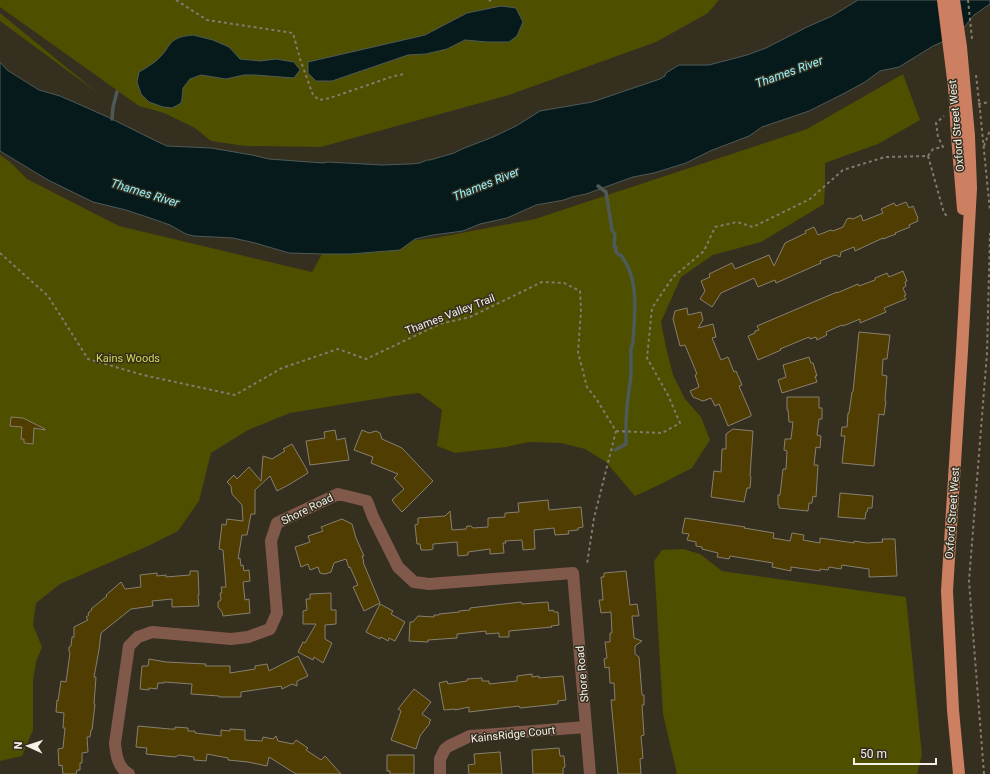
<svg xmlns="http://www.w3.org/2000/svg" width="990" height="774" viewBox="0 0 990 774" font-family="Roboto,sans-serif">
  <style>
    .green { fill: #4f4f00 }
    .water { fill: #071a1b; stroke: #4e5a58 }
    .lines { fill: none; stroke-linecap: round; stroke-linejoin: round }
    .stream { stroke: #4e5a58; stroke-width: 3.5 }
    .building { fill: #4f3d01; stroke: #87806f }
    .path { stroke: #807b6e; stroke-width: 2; stroke-dasharray: 3 3; stroke-linecap: butt }
    .minor { stroke: #80594b; stroke-width: 12 }
    .major { stroke: #cd7f62; stroke-width: 12 }
    .path-bridge { stroke: #807b6e; stroke-width: 2; stroke-dasharray: 3 3; stroke-linecap: butt }
    .major-bridge { stroke: #cd7f62; stroke-width: 12 }
    .labels { text-anchor: middle; stroke-width: 3; stroke-linejoin: round; paint-order: stroke }
    .street-label { font-size: 11px; fill: #f5f1e7; stroke: #352f20 }
    .park-label { font-size: 11px; fill: #d6d952; stroke: #352f20 }
    .water-label { font-size: 12px; font-style: italic; fill: #94f5ff; stroke: #352f20 }
  </style>
  <rect width="100%" height="100%" fill="#352f20"/>
  <!-- green -->
  <path class="green" d="M 0,0 L 719,0 L 708,13 L 656,42 L 509,95 L 321,147 L 245,146 L 211,141 L 195,128 L 164,113 L 139,106 L 0,7 Z
    M 0,13 L 99,94 L 0,21 Z
    M 903,74 L 920,120 L 878,144 L 825,163 L 825,186 L 824,204 L 761,242 L 713,255 L 681,277 L 661,322 L 666,347 L 673,375 L 685,399 L 701,417 L 710,440 L 692,468 L 661,484 L 635,496 L 606,462 L 585,449 L 561,443 L 529,442 L 506,447 L 455,453 L 437,446 L 442,410 L 419,393 L 394,396 L 290,413 L 248,430 L 211,453 L 199,501 L 178,531 L 148,546 L 60,584 L 36,603 L 33,625 L 42,647 L 36,662 L 33,681 L 33,730 L 22,756 L 0,761 L 0,155 L 10,162 L 27,179 L 119,226 L 312,272 L 326,247 L 342,248 L 435,238 L 535,219 L 807,129 Z
    M 683,549 L 700,554 L 722,571 L 906,597 L 922,755 L 917,774 L 677,774 L 663,714 L 654,561 L 662,550 Z"/>
  <!-- water -->
  <path class="water" d="M 858,0 L 990,0 L 990,4 L 974,15 L 958,35 L 933,46 L 899,67 L 880,71 L 865,82 L 843,94 L 809,111 L 762,127 L 749,136 L 710,151 L 686,163 L 654,173 L 633,177 L 586,194 L 572,197 L 564,200 L 536,205 L 507,218 L 480,224 L 463,231 L 433,235 L 415,239 L 400,250 L 350,254 L 324,254 L 289,253 L 255,243 L 233,238 L 194,236 L 186,234 L 170,225 L 150,218 L 126,210 L 93,202 L 48,180 L 0,151 L 0,62 L 7,70 L 39,90 L 60,96 L 83,106 L 112,119 L 154,140 L 167,146 L 211,148 L 252,155 L 269,159 L 323,163 L 328,162 L 382,165 L 410,164 L 420,163 L 427,160 L 430,160 L 454,153 L 462,149 L 493,137 L 516,126 L 540,111 L 592,102 L 660,79 L 665,76 L 666,73 L 679,65 L 709,65 L 747,55 L 766,48 L 807,27 L 832,16 Z
    M 501,6 L 516,8 L 523,22 L 517,36 L 509,42 L 487,42 L 465,40 L 447,49 L 426,54 L 408,55 L 332,81 L 316,81 L 308,73 L 308,62 L 425,35 L 467,13 Z
    M 193,35 L 213,40 L 229,47 L 240,59 L 260,61 L 276,59 L 294,62 L 300,70 L 294,78 L 255,75 L 244,75 L 226,79 L 201,75 L 190,79 L 183,88 L 182,99 L 181,103 L 176,106 L 172,108 L 163,107 L 149,102 L 141,94 L 137,82 L 139,72 C 148,67 156,62 162,55 C 165,52 167,48 170,44 C 176,37 184,36 193,35 Z"/>
  <g class="lines">
    <!-- stream -->
    <path class="stream" d="M 112,119 L 113,107 L 117,92
      M 598,186 L 606,192 L 612,230 L 615,234 L 614,247 L 616,247 L 616,252 L 619,255 L 621,255 C 624,260 628,266 630,272 C 638,294 634,320 633,343 L 631,348 L 631,375 L 627,406 L 626,424 L 626,444 L 615,450"/>
  </g>
  <!-- building -->
  <path class="building" d="M 906,202 L 909,208 L 913,206 L 918,218 L 917,219 L 918,221 L 909,225 L 910,227 L 895,233 L 896,234 L 883,239 L 883,238 L 855,251 L 854,247 L 841,252 L 840,257 L 835,255 L 820,261 L 821,263 L 776,283 L 775,280 L 758,287 L 754,278 L 721,293 L 712,307 L 700,299 L 705,291 L 701,281 L 710,277 L 709,274 L 732,263 L 735,269 L 769,255 L 774,266 L 785,243 L 806,233 L 805,231 L 814,227 L 818,235 L 831,230 L 833,231 L 843,227 L 847,219 L 850,218 L 853,219 L 861,215 L 863,221 L 883,213 L 881,209 L 894,203 L 896,206 Z
    M 903,271 L 907,281 L 905,282 L 906,286 L 903,288 L 906,295 L 904,296 L 906,299 L 884,308 L 886,312 L 860,323 L 860,319 L 843,326 L 842,325 L 826,332 L 827,335 L 817,340 L 816,337 L 810,339 L 809,337 L 780,349 L 781,350 L 758,360 L 748,336 L 755,333 L 755,331 L 759,330 L 757,326 L 837,292 L 837,293 L 858,284 L 859,286 L 875,280 L 875,278 L 887,273 L 889,277 Z
    M 687,308 L 688,315 L 701,312 L 703,320 L 698,328 L 713,324 L 716,337 L 712,338 L 721,360 L 728,357 L 734,372 L 736,371 L 742,385 L 739,386 L 751,414 L 751,416 L 728,426 L 719,404 L 715,406 L 711,398 L 703,401 L 693,397 L 690,391 L 699,387 L 695,375 L 697,374 L 685,345 L 680,346 L 673,319 L 675,311 Z
    M 859,332 L 890,335 L 887,359 L 883,359 L 882,375 L 887,376 L 885,401 L 886,401 L 884,415 L 879,414 L 874,466 L 842,463 L 845,436 L 841,436 L 842,427 L 847,427 L 848,413 L 849,413 L 852,392 L 853,392 Z
    M 809,357 L 811,363 L 813,363 L 817,376 L 815,376 L 817,382 L 782,393 L 778,380 L 786,377 L 783,365 Z
    M 787,397 L 819,397 L 819,408 L 822,408 L 822,419 L 819,419 L 817,435 L 821,436 L 820,448 L 816,447 L 814,465 L 818,465 L 816,497 L 813,496 L 812,503 L 809,503 L 808,511 L 779,508 L 779,505 L 778,505 L 778,495 L 780,495 L 783,469 L 786,469 L 787,451 L 784,450 L 785,439 L 791,439 L 793,422 L 789,422 L 788,410 L 787,410 Z
    M 11,417 L 23,418 L 45,429 L 45,430 L 34,428 L 33,444 L 24,443 L 24,439 L 21,439 L 22,427 L 10,426 Z
    M 733,429 L 753,431 L 750,476 L 751,477 L 750,488 L 747,488 L 744,502 L 711,497 L 714,471 L 721,472 L 722,449 L 726,449 L 726,434 Z
    M 335,430 L 337,440 L 345,438 L 349,460 L 310,465 L 306,441 L 325,438 L 324,432 Z
    M 362,430 L 369,433 L 376,431 L 380,433 L 382,439 L 402,448 L 433,481 L 402,512 L 394,503 L 392,500 L 404,489 L 394,478 L 398,474 L 371,463 L 373,457 L 354,450 Z
    M 292,444 L 307,470 L 307,471 L 308,473 L 290,484 L 277,491 L 270,476 L 255,490 L 255,514 L 251,514 L 247,535 L 242,535 L 238,559 L 240,558 L 241,566 L 243,565 L 244,571 L 249,570 L 250,581 L 243,582 L 245,600 L 249,599 L 250,613 L 223,616 L 222,612 L 218,607 L 218,602 L 221,600 L 220,593 L 222,593 L 221,587 L 226,587 L 223,550 L 219,549 L 222,524 L 226,525 L 227,519 L 243,521 L 242,505 L 232,494 L 231,486 L 227,482 L 234,475 L 237,479 L 249,467 L 261,481 L 263,456 L 272,459 L 285,451 L 283,449 Z
    M 840,493 L 873,496 L 872,508 L 868,508 L 867,512 L 866,512 L 865,519 L 838,517 Z
    M 548,500 L 549,510 L 581,507 L 583,527 L 578,528 L 578,530 L 568,531 L 569,534 L 555,535 L 554,528 L 534,530 L 535,549 L 523,550 L 522,540 L 505,541 L 506,543 L 503,543 L 504,553 L 490,554 L 490,549 L 468,552 L 468,555 L 458,556 L 457,542 L 433,544 L 433,549 L 430,550 L 421,550 L 420,544 L 417,544 L 415,525 L 418,524 L 418,518 L 445,516 L 450,511 L 452,530 L 466,529 L 467,526 L 471,526 L 473,528 L 488,527 L 488,518 L 505,517 L 505,513 L 519,512 L 518,503 Z
    M 685,518 L 745,527 L 744,528 L 774,533 L 773,538 L 790,541 L 792,533 L 804,535 L 803,540 L 820,543 L 820,538 L 854,543 L 854,541 L 867,543 L 883,542 L 882,539 L 895,539 L 897,576 L 869,577 L 869,569 L 842,565 L 841,569 L 829,567 L 828,570 L 820,569 L 820,571 L 791,567 L 791,571 L 772,567 L 773,563 L 730,556 L 729,559 L 717,557 L 718,553 L 702,549 L 702,547 L 696,546 L 696,542 L 687,540 L 689,534 L 682,533 Z
    M 342,519 L 352,524 L 356,538 L 364,556 L 362,556 L 364,562 L 363,562 L 380,603 L 364,611 L 353,587 L 358,585 L 350,567 L 349,568 L 346,559 L 334,563 L 331,572 L 325,574 L 320,573 L 318,567 L 310,570 L 308,564 L 301,567 L 295,547 L 310,542 L 308,536 L 323,531 L 321,527 Z
    M 190,571 L 198,571 L 199,595 L 198,595 L 199,606 L 172,607 L 172,599 L 152,601 L 153,606 L 131,609 L 101,633 L 99,650 L 94,677 L 96,677 L 94,704 L 95,704 L 92,730 L 91,730 L 90,737 L 87,737 L 88,752 L 82,753 L 82,763 L 80,763 L 80,770 L 77,770 L 76,774 L 63,774 L 62,765 L 59,766 L 58,749 L 63,748 L 65,728 L 63,728 L 64,713 L 56,712 L 57,700 L 58,701 L 61,681 L 66,682 L 70,653 L 69,651 L 69,647 L 71,646 L 72,637 L 74,637 L 74,627 L 88,620 L 86,617 L 89,615 L 88,613 L 92,610 L 91,609 L 107,596 L 106,595 L 121,582 L 125,589 L 141,587 L 140,575 L 157,573 L 157,576 L 166,575 L 166,577 L 190,575 Z
    M 626,571 L 630,605 L 637,604 L 639,616 L 632,616 L 634,638 L 642,641 L 635,646 L 635,654 L 639,657 L 642,695 L 644,695 L 644,705 L 642,705 L 644,735 L 641,736 L 643,758 L 640,759 L 641,774 L 618,774 L 611,700 L 615,700 L 614,683 L 610,683 L 609,667 L 605,668 L 604,659 L 607,658 L 605,642 L 610,642 L 610,633 L 612,633 L 611,612 L 601,613 L 599,600 L 603,600 L 601,577 L 604,577 L 604,573 Z
    M 331,593 L 331,610 L 336,610 L 336,624 L 325,625 L 325,639 L 332,643 L 323,663 L 314,657 L 313,660 L 298,652 L 303,642 L 305,643 L 316,624 L 303,624 L 303,611 L 307,610 L 306,599 L 310,599 L 310,594 Z
    M 521,602 L 522,604 L 548,602 L 549,611 L 553,610 L 554,612 L 558,612 L 559,625 L 551,626 L 552,627 L 509,631 L 509,637 L 499,637 L 499,633 L 486,634 L 486,631 L 457,634 L 457,638 L 428,640 L 428,642 L 409,641 L 410,622 L 413,622 L 418,616 L 434,617 L 434,615 L 439,615 L 439,614 L 459,612 L 459,611 L 470,610 L 470,608 Z
    M 380,604 L 393,611 L 391,614 L 405,622 L 395,641 L 389,638 L 388,641 L 381,637 L 380,639 L 366,632 Z
    M 298,656 L 308,676 L 297,681 L 297,686 L 292,684 L 282,689 L 281,686 L 241,692 L 241,697 L 219,697 L 219,696 L 191,694 L 192,684 L 164,682 L 164,683 L 158,683 L 157,689 L 149,688 L 149,690 L 140,689 L 142,666 L 148,666 L 149,659 L 166,662 L 206,664 L 205,666 L 230,666 L 230,673 L 255,669 L 255,666 L 267,664 L 269,671 Z
    M 532,674 L 532,677 L 539,676 L 539,678 L 563,676 L 566,700 L 558,701 L 558,704 L 520,708 L 519,706 L 469,712 L 469,707 L 455,710 L 455,709 L 444,710 L 439,683 L 447,681 L 448,684 L 467,681 L 467,679 L 482,678 L 482,681 L 489,681 L 489,684 L 517,681 L 517,676 Z
    M 414,689 L 431,702 L 422,714 L 431,720 L 429,722 L 430,723 L 420,736 L 416,749 L 391,740 L 401,711 L 398,709 Z
    M 138,726 L 170,729 L 175,729 L 175,727 L 188,728 L 188,731 L 195,731 L 195,733 L 221,736 L 221,730 L 230,731 L 230,729 L 245,730 L 245,740 L 262,741 L 263,737 L 273,739 L 276,736 L 278,741 L 293,744 L 296,740 L 308,748 L 306,750 L 321,760 L 325,756 L 341,774 L 296,774 L 269,757 L 267,766 L 248,762 L 228,760 L 228,758 L 207,754 L 206,761 L 194,760 L 194,757 L 179,755 L 175,757 L 146,754 L 147,748 L 136,747 Z
    M 559,748 L 560,756 L 564,756 L 565,767 L 563,768 L 563,774 L 533,774 L 532,750 Z
    M 500,752 L 502,774 L 469,774 L 468,765 L 475,764 L 474,754 Z
    M 387,755 L 414,755 L 414,774 L 390,774 L 390,771 L 387,771 Z"/>
  <g class="lines">
    <!-- path -->
    <path class="path" d="M 176,0 L 207,20 L 293,33 L 300,59 L 313,95 L 319,100 L 330,98 L 394,76 L 405,74
      M 489,1 L 491,0
      M 978,104 L 990,102
      M 980,110 L 990,211
      M 984,146 L 990,130
      M 928,156 L 944,213 L 948,217
      M 0,253 L 48,296 L 88,359 L 143,375 L 235,395 L 282,368 L 338,349 L 366,359 L 440,324 L 470,317 L 542,282 L 564,283 L 580,291 L 581,311 L 578,352 L 587,387 L 597,400 L 616,431 L 594,518 L 587,564
      M 616,431 L 662,433 L 680,423 L 668,395 L 647,358 L 652,308 L 673,277 L 704,251 L 715,227 L 737,222 L 753,227 L 810,199 L 843,170 L 885,157 L 928,156 L 933,149 L 943,147 L 938,137 L 936,123 L 944,116
      M 984,774 L 969,581 L 987,353 L 990,233"/>
    <!-- minor -->
    <path class="minor" d="M 129,774 C 118,768 116,755 115,743 L 129,646 L 138,637 L 152,632 L 231,639 L 248,637 L 270,629 L 277,613 L 271,541 L 277,523 L 338,494 L 367,501 L 373,517 L 398,567 L 414,582 L 429,584 L 573,573 L 590,774
      M 440,774 L 440,759 L 445,749 L 449,746 L 470,736 L 586,727"/>
    <!-- major -->
    <path class="major" d="M 957,136 L 963,209
      M 959,774 L 953,710 L 947,591 L 962,351 L 971,188 L 969,136"/>
    <!-- path-bridge -->
    <path class="path-bridge" d="M 968,0 L 972,39
      M 976,75 L 980,110"/>
    <!-- major-bridge -->
    <path class="major-bridge" d="M 943,0 L 954,87 L 957,136
      M 954,0 L 961,47 L 969,136"/>
  </g>
  <g class="labels">
    <!-- street labels -->
    <g class="street-label">
      <text transform="translate(956 126) rotate(-95)" y="4">Oxford Street West</text>
      <text transform="translate(450 314) rotate(-21)" y="4">Thames Valley Trail</text>
      <text transform="translate(307 509) rotate(-26)" y="4">Shore Road</text>
      <text transform="translate(952 513) rotate(-86)" y="4">Oxford Street West</text>
      <text transform="translate(582 674) rotate(-95)" y="4">Shore Road</text>
      <text transform="translate(513 734) rotate(-6)" y="4">KainsRidge Court</text>
    </g>
    <!-- park labels -->
    <g class="park-label">
      <text x="128" y="362">Kains Woods</text>
    </g>
    <!-- water labels -->
    <g class="water-label">
      <text transform="translate(789 72) rotate(-20)" y="4">Thames River</text>
      <text transform="translate(486 184) rotate(-22)" y="4">Thames River</text>
      <text transform="translate(145 193) rotate(17)" y="4">Thames River</text>
    </g>
  </g>
  <!-- north arrow -->
  <g transform="translate(28 746) rotate(273)" stroke="#352f20" stroke-width="3" paint-order="stroke">
  <path d="M0-3L7 15L0 10L-7 15Z" fill="#f5f1e7"/>
  <text y="-6" font-size="11" font-weight="bold" text-anchor="middle" fill="#f5f1e7">N</text>
  </g>
  <!-- scale -->
  <path d="M854 758v6h82v-6" fill="none" stroke="#f5f1e7" stroke-width="2"/>
  <text x="860" y="758" font-size="12" fill="#f5f1e7" stroke="#352f20" stroke-width="3" paint-order="stroke">50 m</text>
</svg>
